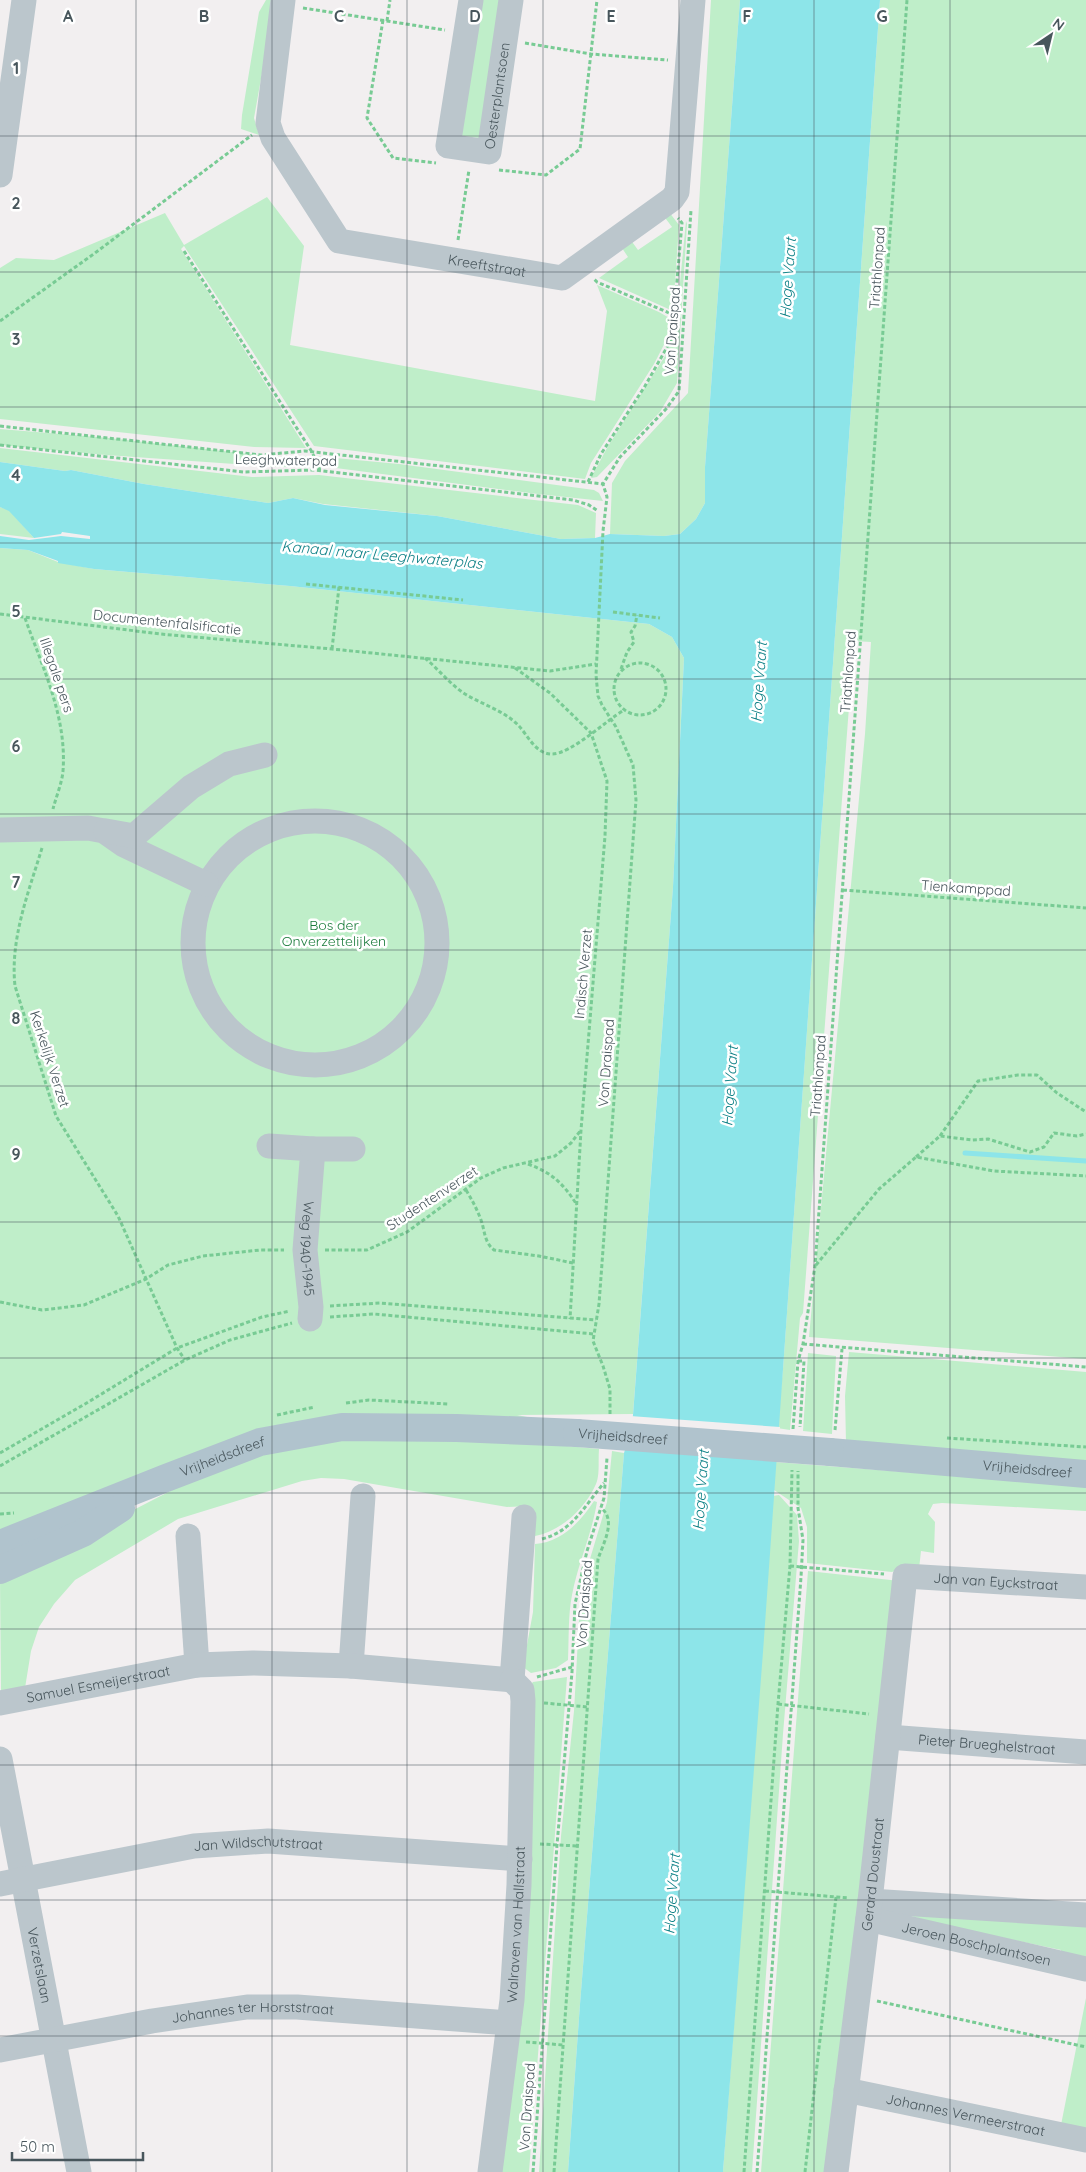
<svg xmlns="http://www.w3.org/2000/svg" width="1086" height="2172" viewBox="0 0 1086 2172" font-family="Quicksand,sans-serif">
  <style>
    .green { fill: #bfeec9 }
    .water { fill: #8de5e9 }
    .pier { fill: #f2eff0 }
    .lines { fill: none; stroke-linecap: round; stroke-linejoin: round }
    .stream { stroke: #8de5e9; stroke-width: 5 }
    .path { stroke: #78cb94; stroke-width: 3; stroke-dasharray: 4 2.5; stroke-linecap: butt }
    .minor { stroke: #bbc6cc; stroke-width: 25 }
    .major { stroke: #b0c3cd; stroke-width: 28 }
    .major-bridge { stroke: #b0c3cd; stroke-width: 28 }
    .grid { fill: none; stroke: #48565c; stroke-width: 1; stroke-opacity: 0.55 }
    .labels { text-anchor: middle; stroke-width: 5; stroke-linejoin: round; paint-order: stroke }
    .street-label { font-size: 14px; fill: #48565c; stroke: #fff }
    .park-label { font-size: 14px; fill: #1a7c3b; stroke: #fff }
    .water-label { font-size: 15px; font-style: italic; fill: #118388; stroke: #fff }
    .grid-label { font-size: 16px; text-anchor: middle; font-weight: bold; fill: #48565c; stroke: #fff; stroke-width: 5; stroke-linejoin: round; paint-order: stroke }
  </style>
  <rect width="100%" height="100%" fill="#f2eff0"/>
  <!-- green -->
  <path class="green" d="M 266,0 L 275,0 L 254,118 L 259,135 L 241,129 L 242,115 L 259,12 Z
    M 480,0 L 505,0 L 486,139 L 457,135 Z
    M 711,0 L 740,0 L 705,467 L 705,503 L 696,519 L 680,534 L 664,536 L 610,534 L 612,483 L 625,461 L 688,393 Z
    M 880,0 L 1086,0 L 1086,1359 L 809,1337 L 865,734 L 871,642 L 854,641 L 803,1313 L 800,1318 L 790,1430 L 777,1428 L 783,1369 Z
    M 267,197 L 304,246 L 290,345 L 595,401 L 607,311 L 597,285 L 659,312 L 671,319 L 670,333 L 654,364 L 591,463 L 585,479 L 314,446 L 184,246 L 181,249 L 306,448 L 254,447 L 0,419 L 0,268 L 16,258 L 54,260 L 165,213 L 184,245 Z
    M 669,212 L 679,225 L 673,311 L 599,278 L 628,257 L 620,245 L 630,239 L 638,250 L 672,227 L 663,215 Z
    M 686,221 L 687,224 L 677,383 L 660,412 L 597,477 L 591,478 L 607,448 L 665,356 L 675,334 Z
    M 0,429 L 109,438 L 277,457 L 314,456 L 399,464 L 594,490 L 599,493 L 603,501 L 538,494 L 320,466 L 279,467 L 106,455 L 0,445 Z
    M 0,448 L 252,477 L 319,475 L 578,505 L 596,513 L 595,538 L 561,539 L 437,516 L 323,504 L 293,498 L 268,503 L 144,484 L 71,470 L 65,471 L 0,462 Z
    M 0,507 L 9,510 L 34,538 L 0,534 Z
    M 0,548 L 28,550 L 58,562 L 94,569 L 290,586 L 649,624 L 672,637 L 684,658 L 673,887 L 633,1414 L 517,1415 L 571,1426 L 379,1416 L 0,1537 Z
    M 849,1352 L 1086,1372 L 1086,1461 L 846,1443 L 845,1396 Z
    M 808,1353 L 836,1356 L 832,1434 L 803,1431 Z
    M 448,1435 L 599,1449 C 598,1460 600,1475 596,1484 C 585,1509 561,1531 535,1536 L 530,1506 L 507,1507 L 344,1479 L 321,1478 L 302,1481 L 178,1519 L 75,1580 L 54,1604 L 39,1627 L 31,1651 L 25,1688 L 1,1693 L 0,1579 L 236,1457 L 282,1442 Z
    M 612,1451 L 624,1453 L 580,2004 L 568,2172 L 539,2172 L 561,1836 L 574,1711 L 580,1602 L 584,1579 L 607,1502 Z
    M 775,1462 L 1086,1486 L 1086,1511 L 942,1503 L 933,1504 L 928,1514 L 935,1522 L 934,1553 L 921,1551 L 919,1569 L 903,1567 L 892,1572 L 807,1563 L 807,1527 L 801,1508 L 774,1490 Z
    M 779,1495 L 797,1515 L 799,1541 L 783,1734 L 752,2172 L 723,2172 L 773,1496 Z
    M 594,1501 L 597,1502 C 592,1534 578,1563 572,1595 C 568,1615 569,1639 568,1660 L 556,1668 L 531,1673 L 523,1667 L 533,1612 L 535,1544 C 562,1542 580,1522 594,1501 Z
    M 808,1571 L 900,1581 L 825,2172 L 761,2172 Z
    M 567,1677 L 529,2172 L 497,2172 L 530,1685 L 533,1682 Z
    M 882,1908 L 1086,1927 L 1086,1960 L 1061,1955 L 1061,1950 L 943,1925 Z
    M 1086,1998 L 1086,2131 L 1061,2125 Z"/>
  <!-- water -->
  <path class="water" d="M 740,0 L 880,0 L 763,1652 L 723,2172 L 568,2172 L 580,2004 L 624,1453 L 632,1428 L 673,887 L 684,658 L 672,637 L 649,624 L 290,586 L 94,569 L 58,563 L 58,561 L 28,550 L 0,548 L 0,536 L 29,540 L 61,536 L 90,539 L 90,536 L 62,532 L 61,534 L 34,538 L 9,511 L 0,507 L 0,462 L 65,471 L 71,470 L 144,484 L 268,503 L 293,498 L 325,505 L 437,516 L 561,539 L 595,538 L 610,534 L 664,536 L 680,534 L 696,519 L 705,503 L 705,467 Z"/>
  <!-- pier -->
  <path class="pier" d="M 630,1416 L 780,1427 L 778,1460 L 629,1427 Z"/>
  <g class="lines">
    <!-- stream -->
    <path class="stream" d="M 965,1153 L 1086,1161"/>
    <!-- path -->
    <path class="path" d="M 303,8 L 445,30
      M 383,20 L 367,118 L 393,158 L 436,163
      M 387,21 L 390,0
      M 525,43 L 591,54 L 668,60
      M 499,170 L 546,175 L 580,149 L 597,0
      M 458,240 L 469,170
      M 184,251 L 312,452 L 320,470
      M 674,315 L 682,223 L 678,218
      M 0,321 L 95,253 L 252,135
      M 0,426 L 261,455 L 305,451 L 603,484
      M 0,445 L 244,472 L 314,470 L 573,500 L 589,505 L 598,511
      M 588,482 L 601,454 L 645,386 L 670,342 L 673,332 L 674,315 L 597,282 L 594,279
      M 306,584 L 463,600
      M 613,612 L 660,618
      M 0,614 L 160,634 L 332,649 L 550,671 L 596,664
      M 25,618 C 43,669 67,717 63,771 C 62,783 56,797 53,809
      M 332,649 L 339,587
      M 425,658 C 438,669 451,685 465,694 C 483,705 503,710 518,725 C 528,735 535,754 552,754 C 571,754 607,720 624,710
      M614 689a26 26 0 1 1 52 0a26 26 0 1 1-52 0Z
      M 515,668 L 550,693 L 591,733 L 607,781 L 605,836 L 581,1130 L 570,1319
      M 621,669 L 627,652 L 634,642 L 631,632 L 635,626 L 637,615
      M 42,848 C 28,894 10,939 15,986 L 56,1116 L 118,1216 L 177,1348 L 185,1360
      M 843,890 L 1086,908
      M 940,1136 L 978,1081 L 1018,1075 L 1037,1075 L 1057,1093 L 1086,1112
      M 916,1157 L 940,1136 L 972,1140 L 988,1139 L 1030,1152 L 1044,1147 L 1054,1133 L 1077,1136 L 1086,1134
      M 528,1164 C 552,1173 563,1183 577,1205
      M 466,1190 C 472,1200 477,1209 481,1220 C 485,1231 484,1242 494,1250 L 539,1256 L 573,1263
      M 325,1250 L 367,1250 L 407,1232 L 481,1178 L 503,1168 L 555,1156 L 571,1143 L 581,1130
      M 816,1265 L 879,1189 L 916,1157 L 994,1171 L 1086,1176
      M 0,1302 L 42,1310 L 84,1305 L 146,1279 L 168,1265 L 203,1256 L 260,1250 L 284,1250
      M 330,1306 L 380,1303 L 596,1320
      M 330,1317 L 374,1314 L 594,1334
      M 803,1344 L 1086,1367
      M 798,1361 L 804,1361 L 800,1427
      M 346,1403 L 369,1400 L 449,1404
      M 610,1414 L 610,1389 L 603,1366 L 593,1341 L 599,1304 L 636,800 L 633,765 L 616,727 L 602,705 L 598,696 L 596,675 L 603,531 L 607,497 L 603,484 L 620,457 L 666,409 L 679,391 L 691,210
      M 277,1415 L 315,1407
      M 793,1429 L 798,1361 L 803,1344 L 815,1266 L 907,0
      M 835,1430 L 842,1349
      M 947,1438 L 1086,1447
      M 0,1453 L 85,1404 L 177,1348 L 262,1317 L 290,1311
      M 0,1466 L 185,1360 L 230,1340 L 292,1323
      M 0,1514 L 14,1513
      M 542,1539 C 573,1531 585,1505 604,1483
      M 790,1566 L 884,1574
      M 537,1677 L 572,1667
      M 544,1703 L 588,1707
      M 778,1704 L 869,1714
      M 540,1844 L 577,1846
      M 765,1891 L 849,1898
      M 877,2001 L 1086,2047
      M 526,2042 L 563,2045
      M 533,2172 L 557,1845 L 572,1672 L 575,1604 L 587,1551 L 604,1498 L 607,1458
      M 554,2172 L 598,1559 C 603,1544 617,1520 601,1508
      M 744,2172 L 778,1704 L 790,1566 L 792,1470
      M 757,2172 L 801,1577 L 803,1540 L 798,1508 L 798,1471
      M 805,2172 L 836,1897"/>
    <!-- minor -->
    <g class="minor">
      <path id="s1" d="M 283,0 L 268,123 L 273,138 L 339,241 L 562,278 L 672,199 L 677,192 L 693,0"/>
      <path id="s2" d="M 471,0 L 448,146 L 489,152 L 511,0"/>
      <path d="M 0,175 L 24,0"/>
      <circle cx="315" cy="943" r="122"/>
      <path d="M 0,830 L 88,828 L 104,831 L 124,845 L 206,884"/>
      <path d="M 106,831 L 134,836 L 191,787 L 229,764 L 265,755"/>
      <path id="s3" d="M 269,1146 L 313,1149 L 305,1250 L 311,1307 L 310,1319"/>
      <path d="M 313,1149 L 353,1149"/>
      <path d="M 188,1536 L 197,1665"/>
      <path d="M 351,1666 L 363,1496"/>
      <path id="s4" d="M 0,1703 L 197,1665 L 253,1663 L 351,1666 L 512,1680 L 524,1517"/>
      <path id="s5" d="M 888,1737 L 1086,1752"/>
      <path id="s6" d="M 0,1759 L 79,2172"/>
      <path id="s7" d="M 0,1884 L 194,1846 L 268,1841 L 520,1859"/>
      <path d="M 870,1901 L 1086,1915"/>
      <path id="s8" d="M 868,1919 L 1086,1969"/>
      <path id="s9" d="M 0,2050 L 152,2021 L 247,2007 L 297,2007 L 509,2023"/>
      <path id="s10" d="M 846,2090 L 1086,2140"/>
      <path id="s11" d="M 490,2172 L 512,2000 L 519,1885 L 523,1701 L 522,1690 L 512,1680"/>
      <path id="s12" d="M 836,2172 L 870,1901 L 905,1576 L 1086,1587"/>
    </g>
    <!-- major -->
    <g class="major">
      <path id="s13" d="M 830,1452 L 1086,1474"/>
      <path id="s14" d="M 0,1544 L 166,1478 L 260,1442 L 342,1427 L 457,1428 L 577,1433"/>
      <path d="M 0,1570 L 83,1533 L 121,1508"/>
    </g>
    <!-- major-bridge -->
    <path class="major-bridge" id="s15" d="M 577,1433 L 830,1452"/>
  </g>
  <!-- grid -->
  <path class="grid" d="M 136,0 L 136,2172M 272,0 L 272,2172M 407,0 L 407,2172M 543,0 L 543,2172M 679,0 L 679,2172M 814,0 L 814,2172M 950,0 L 950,2172M 0,136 L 1086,136M 0,272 L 1086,272M 0,407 L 1086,407M 0,543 L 1086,543M 0,679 L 1086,679M 0,814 L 1086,814M 0,950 L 1086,950M 0,1086 L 1086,1086M 0,1222 L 1086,1222M 0,1358 L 1086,1358M 0,1493 L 1086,1493M 0,1629 L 1086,1629M 0,1765 L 1086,1765M 0,1900 L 1086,1900M 0,2036 L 1086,2036"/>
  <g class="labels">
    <!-- street labels -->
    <g class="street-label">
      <text dy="5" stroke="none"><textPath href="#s2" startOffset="246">Oesterplantsoen</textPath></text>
      <text dy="5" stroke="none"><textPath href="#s1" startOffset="412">Kreeftstraat</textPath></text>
      <text transform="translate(877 268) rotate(-86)" y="5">Triathlonpad</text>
      <text transform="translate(672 331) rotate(-86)" y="5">Von Draispad</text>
      <text transform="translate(286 460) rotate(1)" y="5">Leeghwaterpad</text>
      <text transform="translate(167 622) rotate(6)" y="5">Documentenfalsificatie</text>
      <text transform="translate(848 672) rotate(-86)" y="5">Triathlonpad</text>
      <text transform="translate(57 675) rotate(71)" y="5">Illegale pers</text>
      <text transform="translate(966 888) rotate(4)" y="5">Tienkamppad</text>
      <text transform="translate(583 974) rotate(-85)" y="5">Indisch Verzet</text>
      <text transform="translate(50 1059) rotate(72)" y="5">Kerkelijk Verzet</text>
      <text transform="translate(606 1063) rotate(-86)" y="5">Von Draispad</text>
      <text transform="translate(818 1076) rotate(-86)" y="5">Triathlonpad</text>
      <text transform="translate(432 1198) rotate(-33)" y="5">Studentenverzet</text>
      <text dy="5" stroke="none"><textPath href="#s3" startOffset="144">Weg 1940-1945</textPath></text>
      <text dy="5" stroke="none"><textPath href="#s15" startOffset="46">Vrijheidsdreef</textPath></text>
      <text dy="5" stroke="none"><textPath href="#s14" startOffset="239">Vrijheidsdreef</textPath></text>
      <text dy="5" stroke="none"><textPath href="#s13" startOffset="198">Vrijheidsdreef</textPath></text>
      <text dy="5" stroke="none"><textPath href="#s12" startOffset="691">Jan van Eyckstraat</textPath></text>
      <text transform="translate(584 1604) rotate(-86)" y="5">Von Draispad</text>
      <text dy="5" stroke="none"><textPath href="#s4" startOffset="100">Samuel Esmeijerstraat</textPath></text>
      <text dy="5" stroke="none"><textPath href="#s5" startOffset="99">Pieter Brueghelstraat</textPath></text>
      <text dy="5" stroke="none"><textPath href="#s7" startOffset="262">Jan Wildschutstraat</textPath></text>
      <text dy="5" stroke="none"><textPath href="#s12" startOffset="300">Gerard Doustraat</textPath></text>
      <text dy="5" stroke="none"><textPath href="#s11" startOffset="249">Walraven van Hallstraat</textPath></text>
      <text dy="5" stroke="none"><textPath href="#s8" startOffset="111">Jeroen Boschplantsoen</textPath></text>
      <text dy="5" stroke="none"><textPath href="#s6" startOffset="210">Verzetslaan</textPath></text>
      <text dy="5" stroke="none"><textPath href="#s9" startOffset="256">Johannes ter Horststraat</textPath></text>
      <text transform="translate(527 2107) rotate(-86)" y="5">Von Draispad</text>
      <text dy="5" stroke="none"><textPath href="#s10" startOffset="122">Johannes Vermeerstraat</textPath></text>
    </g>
    <!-- park labels -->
    <g class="park-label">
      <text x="334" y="930">Bos der<tspan x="334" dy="16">Onverzettelijken</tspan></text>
    </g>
    <!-- water labels -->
    <g class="water-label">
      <text transform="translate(788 278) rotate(-86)" y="5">Hoge Vaart</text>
      <text transform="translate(382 555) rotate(5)" y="5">Kanaal naar Leeghwaterplas</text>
      <text transform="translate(759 682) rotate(-86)" y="5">Hoge Vaart</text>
      <text transform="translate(730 1086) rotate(-86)" y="5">Hoge Vaart</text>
      <text transform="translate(701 1490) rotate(-86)" y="5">Hoge Vaart</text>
      <text transform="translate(672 1894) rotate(-86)" y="5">Hoge Vaart</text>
    </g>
  </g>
  <g class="grid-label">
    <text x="68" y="22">A</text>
    <text x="204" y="22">B</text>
    <text x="339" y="22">C</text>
    <text x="475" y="22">D</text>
    <text x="611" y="22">E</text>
    <text x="747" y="22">F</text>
    <text x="882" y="22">G</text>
    <text x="16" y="74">1</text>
    <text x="16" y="209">2</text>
    <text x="16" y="345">3</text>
    <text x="16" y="481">4</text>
    <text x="16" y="617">5</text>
    <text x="16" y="752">6</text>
    <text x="16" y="888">7</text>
    <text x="16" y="1024">8</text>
    <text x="16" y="1160">9</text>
  </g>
  <!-- north arrow -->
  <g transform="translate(1051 35) rotate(35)" stroke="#ffffff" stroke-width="4" paint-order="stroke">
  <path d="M0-4L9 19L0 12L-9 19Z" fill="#48565c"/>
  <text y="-8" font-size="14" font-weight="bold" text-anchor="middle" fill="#48565c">N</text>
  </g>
  <!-- scale -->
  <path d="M12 2152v8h131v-8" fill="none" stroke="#48565c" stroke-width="2.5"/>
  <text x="20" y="2152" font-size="15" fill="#48565c" stroke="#ffffff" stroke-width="4" paint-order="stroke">50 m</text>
</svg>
